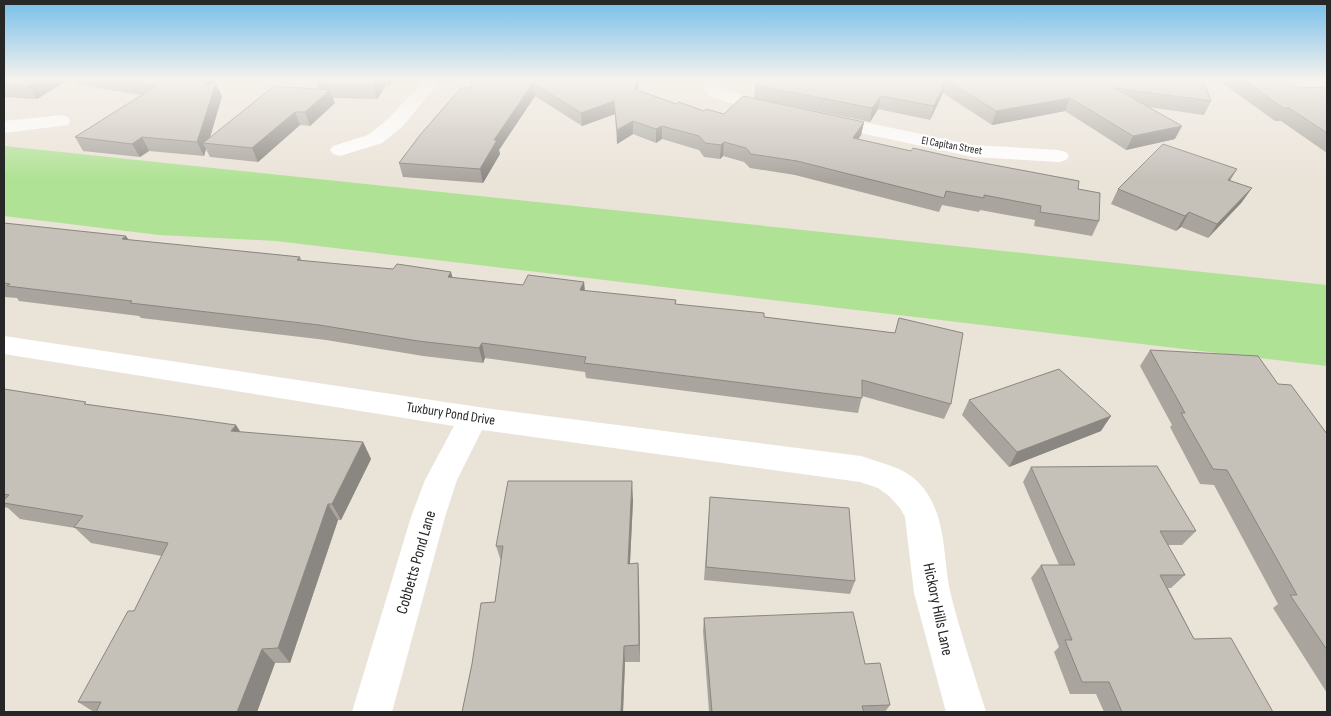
<svg xmlns="http://www.w3.org/2000/svg" width="1331" height="716" viewBox="0 0 1331 716" font-family="'Sofia Sans Condensed',sans-serif">
  <style>
    .green { fill: #afe294 }
    .lines { fill: none; stroke-linecap: round; stroke-linejoin: round }
    .minor { fill: #fff; fill-rule: evenodd }
    .wall { fill: #a9a59e }
    .shaded-wall { fill: #8a8681 }
    .building { fill: #c5c0b8; stroke: #8a8681 }
    .labels { text-anchor: middle; stroke-width: 4; stroke-linejoin: round; paint-order: stroke }
    .far-street-label { font-size: 11px; fill: #272727; stroke: #fff }
    .street-label { font-size: 14px; fill: #272727; stroke: #fff }
    .near-street-label { font-size: 16px; fill: #272727; stroke: #fff }
  </style>
  <rect width="100%" height="100%" fill="#eae3d8"/>
  <!-- green -->
  <path class="green" d="M 4,146 L 1327,285 L 1327,366 L 276,241 L 159,235 L 4,216 Z"/>
  <g class="lines">
    <!-- minor -->
    <path class="minor" d="M 424,80 L 441,80 L 403,126 L 382,143 L 340,156 L 333,154 L 330,150 L 333,146 L 368,135 L 389,118 Z
      M 700,80 L 717,80 L 722,89 L 780,106 L 783,110 L 780,114 L 774,115 L 710,97 Z
      M 1293,80 L 1327,80 L 1327,87 L 1295,84 Z
      M 826,114 L 973,145 L 1059,150 L 1066,152 L 1069,156 L 1066,160 L 1059,162 L 973,157 L 819,124 L 817,120 L 819,116 Z
      M 61,115 L 68,117 L 70,121 L 68,125 L 4,133 L 4,121 Z
      M 4,336 L 492,409 L 861,456 C 881,463 904,467 919,483 C 948,514 942,557 951,595 C 961,635 974,673 986,712 L 946,712 L 914,593 L 905,517 L 900,508 L 889,496 L 878,488 L 860,482 L 482,430 L 457,480 L 445,517 L 392,712 L 352,712 L 411,517 L 425,480 L 454,426 L 4,354 Z"/>
  </g>
  <!-- wall -->
  <path class="wall" d="M 4,80 L 68,80 L 37,99 L 4,97 Z
    M 75,80 L 216,80 L 215,84 L 222,96 L 210,138 L 319,89 L 317,84 L 321,80 L 393,80 L 389,86 L 386,86 L 377,99 L 333,98 L 335,103 L 310,126 L 300,125 L 258,162 L 210,157 L 206,149 L 204,156 L 149,151 L 140,157 L 83,151 L 75,137 L 141,95 L 78,85 Z
    M 473,80 L 640,80 L 638,90 L 676,104 L 704,111 L 724,114 L 864,122 L 861,135 L 858,139 L 1078,189 L 1099,221 L 1092,236 L 1034,226 L 1035,220 L 980,210 L 979,212 L 942,205 L 939,212 L 795,175 L 750,168 L 744,162 L 723,156 L 720,159 L 704,157 L 699,150 L 662,139 L 656,143 L 633,134 L 617,144 L 615,114 L 582,126 L 535,96 L 499,150 L 500,154 L 483,183 L 403,177 L 399,163 L 470,88 Z
    M 756,80 L 1203,80 L 1211,101 L 1204,115 L 1148,107 L 1175,139 L 1126,150 L 1065,111 L 992,125 L 943,93 L 930,120 L 878,109 L 870,122 L 754,98 L 755,85 L 759,81 Z
    M 1218,80 L 1291,80 L 1298,88 L 1327,88 L 1327,153 L 1281,121 L 1275,121 Z
    M 1237,169 L 1230,181 L 1242,202 L 1208,238 L 1181,227 L 1176,231 L 1111,204 L 1118,189 Z
    M 4,223 L 129,240 L 300,257 L 302,261 L 523,285 L 584,282 L 585,291 L 676,300 L 676,304 L 764,317 L 895,333 L 899,318 L 951,404 L 944,419 L 862,396 L 858,413 L 586,378 L 585,372 L 485,358 L 483,363 L 423,356 L 326,340 L 141,318 L 139,316 L 19,301 L 17,298 L 4,297 Z
    M 1150,350 L 1278,384 L 1327,434 L 1327,693 L 1273,608 L 1278,604 L 1214,485 L 1200,484 L 1170,427 L 1172,425 L 1140,366 Z
    M 4,389 L 240,432 L 363,442 L 371,459 L 341,520 L 338,520 L 290,663 L 275,663 L 257,712 L 94,712 L 78,702 L 134,611 L 162,556 L 91,543 L 75,528 L 20,519 L 8,508 L 4,507 Z
    M 969,400 L 1101,431 L 1009,467 L 962,415 Z
    M 1031,467 L 1196,531 L 1182,545 L 1168,545 L 1185,575 L 1171,588 L 1168,588 L 1194,639 L 1273,712 L 1104,712 L 1096,694 L 1070,694 L 1054,652 L 1059,647 L 1031,578 L 1041,565 L 1059,565 L 1023,482 Z
    M 710,497 L 855,581 L 850,594 L 704,580 Z
    M 633,500 L 630,564 L 638,563 L 639,581 L 640,662 L 625,662 L 623,712 L 462,712 L 472,664 L 495,602 L 501,561 L 496,546 Z
    M 704,618 L 865,664 L 890,705 L 885,712 L 709,712 L 703,631 Z"/>
  <!-- shaded-wall -->
  <path class="shaded-wall" d="M 39,80 L 68,80 L 37,99 L 28,86 Z
    M 206,80 L 216,80 L 211,98 L 205,85 Z
    M 377,80 L 384,80 L 386,86 L 377,99 L 373,86 Z
    M 387,80 L 393,80 L 389,86 Z
    M 637,80 L 640,80 L 635,102 L 635,89 Z
    M 946,80 L 943,93 L 930,120 L 934,106 Z
    M 216,83 L 222,96 L 208,144 L 203,143 L 206,149 L 204,156 L 197,142 Z
    M 533,83 L 535,96 L 499,150 L 500,154 L 483,183 L 480,169 L 494,140 Z
    M 330,90 L 335,103 L 310,126 L 305,112 Z
    M 881,96 L 878,109 L 870,122 L 872,108 Z
    M 1070,98 L 1065,111 L 992,125 L 996,111 Z
    M 614,101 L 615,114 L 582,126 L 581,113 Z
    M 295,112 L 300,125 L 258,162 L 252,148 Z
    M 633,121 L 633,134 L 617,144 L 617,130 Z
    M 864,122 L 861,135 L 850,152 L 853,138 Z
    M 662,126 L 662,139 L 656,143 L 656,129 Z
    M 1182,126 L 1175,139 L 1126,150 L 1133,136 Z
    M 142,137 L 149,151 L 140,157 L 132,144 Z
    M 724,142 L 723,156 L 720,159 L 721,145 Z
    M 1252,188 L 1242,202 L 1208,238 L 1217,224 Z
    M 1189,212 L 1181,227 L 1176,231 L 1185,216 Z
    M 126,236 L 136,250 L 122,239 Z
    M 451,272 L 455,286 L 448,277 Z
    M 584,282 L 585,297 L 580,290 Z
    M 482,343 L 485,358 L 483,363 L 479,348 Z
    M 1111,416 L 1101,431 L 1009,467 L 1017,452 Z
    M 236,425 L 247,442 L 231,431 Z
    M 363,442 L 371,459 L 341,520 L 332,504 Z
    M 632,481 L 633,500 L 629,582 L 628,564 Z
    M 328,504 L 338,520 L 290,663 L 278,648 Z
    M 638,563 L 639,581 L 640,662 L 639,645 Z
    M 624,646 L 625,662 L 623,712 L 621,712 Z
    M 262,649 L 275,663 L 257,712 L 237,712 Z"/>
  <!-- building -->
  <path class="building" d="M 4,80 L 39,80 L 28,86 L 4,85 Z
    M 122,80 L 206,80 L 205,85 L 216,83 L 197,142 L 142,137 L 132,144 L 75,137 L 156,86 Z
    M 321,80 L 377,80 L 373,86 L 317,84 Z
    M 473,80 L 637,80 L 635,89 L 676,104 L 679,102 L 704,111 L 706,109 L 724,114 L 743,96 L 864,122 L 853,138 L 911,151 L 913,148 L 957,158 L 1079,181 L 1078,189 L 1100,193 L 1099,221 L 1040,212 L 1041,206 L 984,195 L 984,198 L 946,191 L 944,198 L 797,161 L 751,154 L 746,148 L 724,142 L 721,145 L 705,143 L 699,136 L 662,126 L 656,129 L 633,121 L 617,130 L 614,101 L 581,113 L 533,83 L 494,140 L 497,140 L 480,169 L 399,163 L 420,135 L 461,88 L 470,88 Z
    M 760,80 L 946,80 L 934,106 L 881,96 L 872,108 L 755,85 Z
    M 947,80 L 1203,80 L 1211,101 L 1115,88 L 1182,126 L 1133,136 L 1070,98 L 996,111 Z
    M 1244,80 L 1291,80 L 1298,88 L 1325,87 L 1327,88 L 1327,133 L 1289,108 L 1283,108 Z
    M 274,86 L 330,90 L 305,112 L 295,112 L 252,148 L 203,143 Z
    M 1163,144 L 1237,169 L 1228,180 L 1252,188 L 1217,224 L 1189,212 L 1185,216 L 1118,189 Z
    M 4,223 L 126,236 L 122,239 L 300,257 L 297,260 L 393,269 L 397,264 L 451,272 L 448,277 L 523,285 L 528,275 L 584,282 L 580,290 L 676,300 L 675,304 L 764,313 L 764,317 L 895,333 L 899,318 L 963,333 L 951,404 L 862,380 L 862,398 L 584,363 L 586,357 L 482,343 L 479,348 L 418,341 L 319,325 L 130,303 L 132,301 L 7,286 L 10,284 L 4,283 Z
    M 1150,350 L 1258,356 L 1278,384 L 1291,385 L 1327,434 L 1327,650 L 1290,595 L 1297,595 L 1227,470 L 1213,469 L 1181,413 L 1185,413 Z
    M 1059,369 L 1111,416 L 1017,452 L 969,400 Z
    M 4,389 L 86,402 L 84,404 L 236,425 L 231,431 L 363,442 L 332,504 L 328,504 L 278,648 L 262,649 L 237,712 L 96,712 L 101,702 L 78,702 L 128,611 L 134,611 L 168,543 L 74,527 L 83,516 L 4,503 L 4,500 L 9,495 L 4,494 Z
    M 1157,466 L 1196,531 L 1160,531 L 1185,575 L 1160,575 L 1194,639 L 1231,638 L 1273,712 L 1122,712 L 1109,682 L 1082,682 L 1065,640 L 1072,640 L 1041,565 L 1075,565 L 1031,467 Z
    M 508,481 L 632,481 L 628,564 L 638,563 L 639,645 L 624,646 L 621,712 L 462,712 L 472,664 L 481,603 L 495,602 L 503,546 L 496,546 Z
    M 710,497 L 849,508 L 855,581 L 706,567 Z
    M 853,612 L 865,664 L 880,663 L 890,705 L 862,706 L 864,712 L 712,712 L 704,618 Z"/>
  <!-- sky -->
  <linearGradient id="sky" x2="0" y2="1"><stop stop-color="#75beea"/><stop offset="0.44" stop-color="#f6f2ed"/><stop offset="1" stop-color="#f6f2ed" stop-opacity="0"/></linearGradient>
  <rect width="1331" height="180" fill="url(#sky)"/>
  <g class="labels">
    <!-- far-street labels -->
    <g class="far-street-label">
      <text transform="translate(952 145) rotate(10)" y="4">El Capitan Street</text>
    </g>
    <!-- street labels -->
    <g class="street-label">
      <text transform="translate(451 413) rotate(9)" y="5">Tuxbury Pond Drive</text>
    </g>
    <!-- near-street labels -->
    <g class="near-street-label">
      <text transform="translate(415 562) rotate(-74)" y="6">Cobbetts Pond Lane</text>
      <text transform="translate(939 609) rotate(78)" y="6">Hickory Hills Lane</text>
    </g>
  </g>
  <!-- border -->
  <rect width="1331" height="716" fill="none" stroke="#272727" stroke-width="10"/>
</svg>
